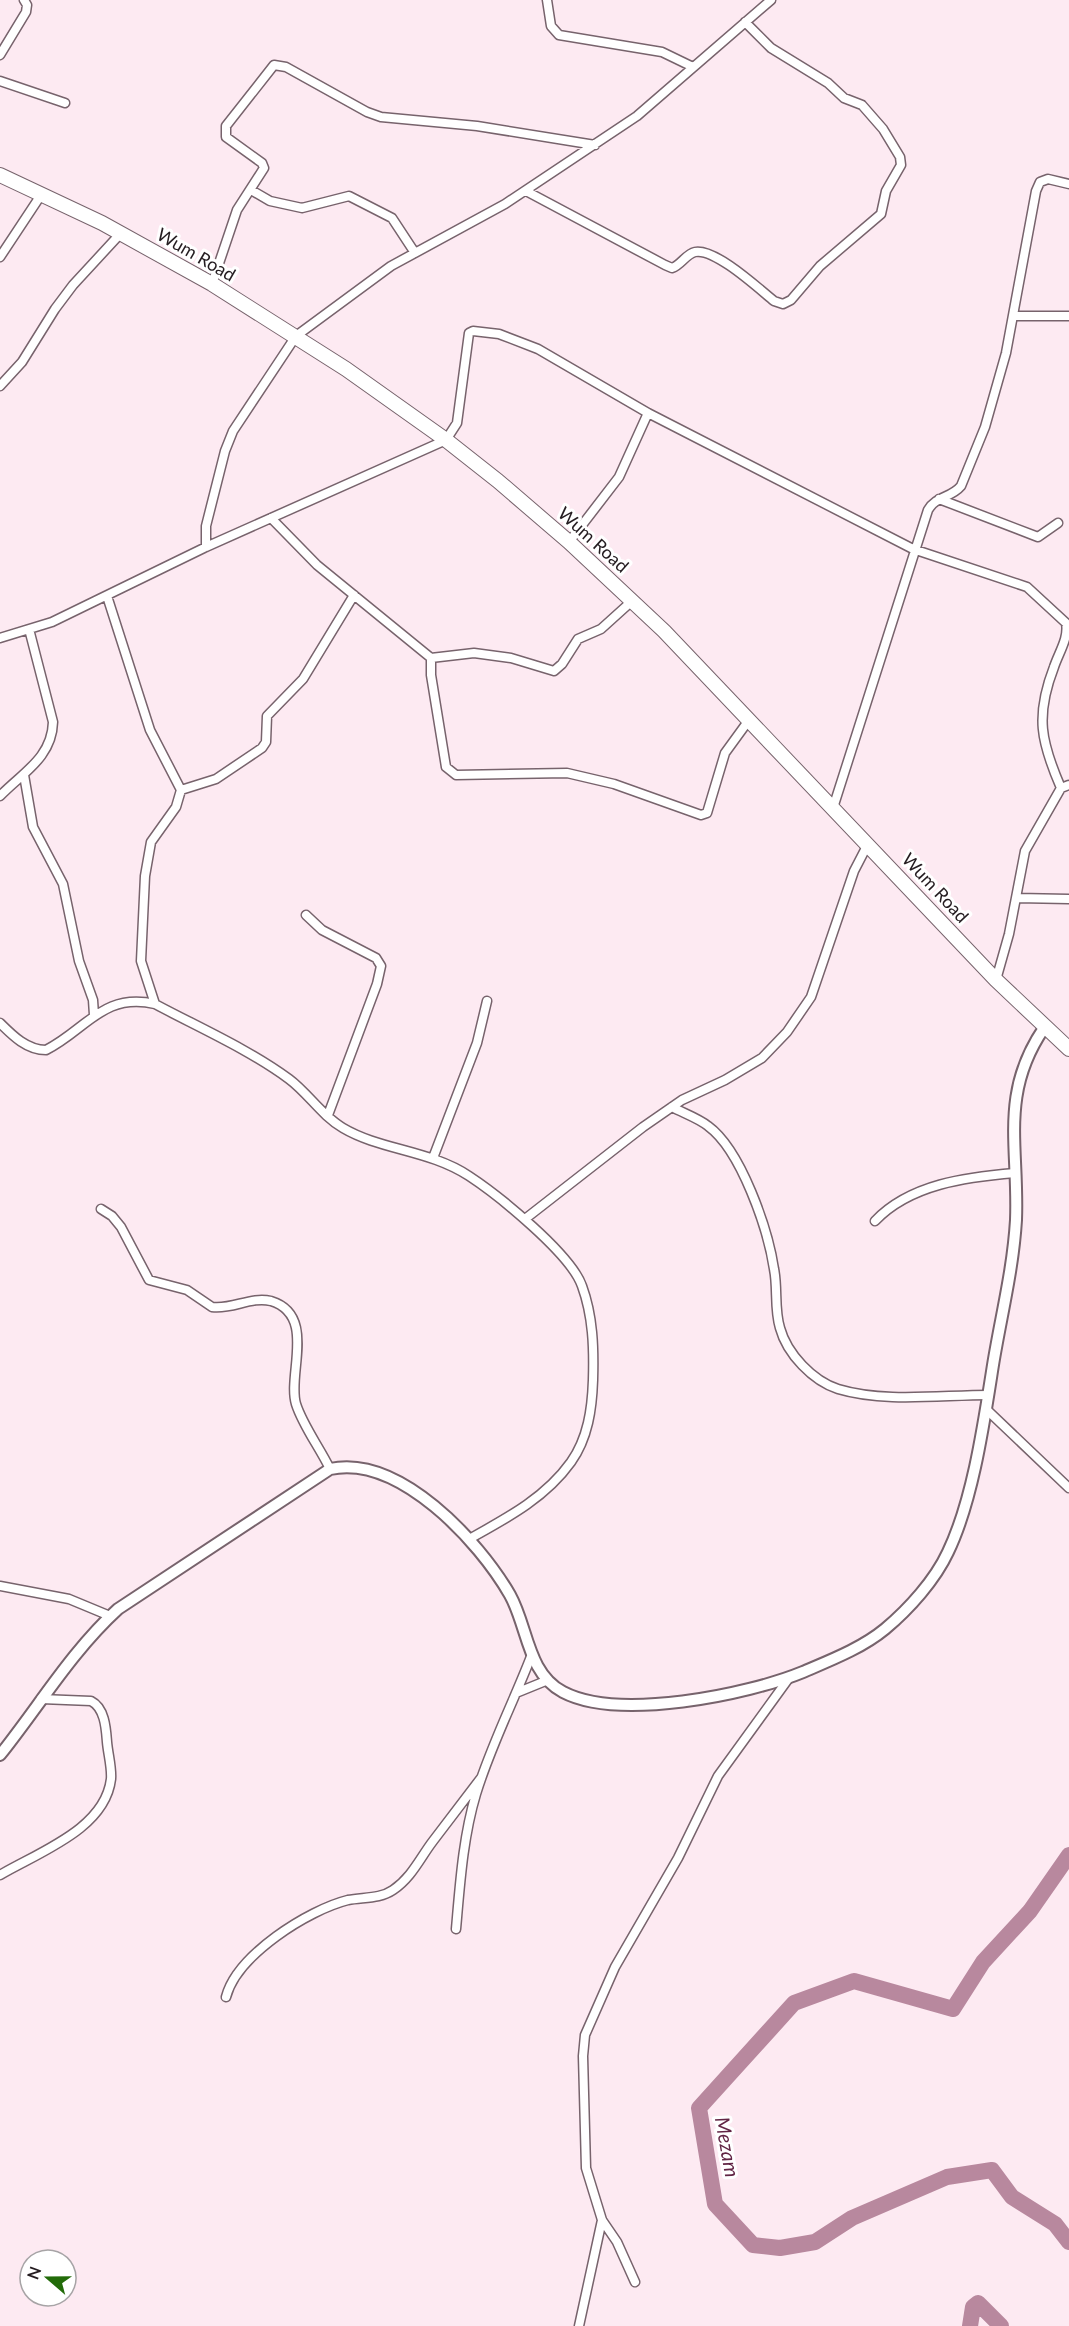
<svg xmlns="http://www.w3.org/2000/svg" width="1069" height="2326" viewBox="0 0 1069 2326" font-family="Lato,sans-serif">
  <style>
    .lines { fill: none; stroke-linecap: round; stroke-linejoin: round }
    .river { stroke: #b8889e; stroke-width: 16 }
    .minor-casing { stroke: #77636c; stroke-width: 11 }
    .tertiary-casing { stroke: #77636c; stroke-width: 14 }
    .trunk-casing { stroke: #77636c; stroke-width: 16 }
    .minor { stroke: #fff; stroke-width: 8 }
    .tertiary { stroke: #fff; stroke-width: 10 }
    .trunk { stroke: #fff; stroke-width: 14 }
    .labels { text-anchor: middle; stroke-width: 6; stroke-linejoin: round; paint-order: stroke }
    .street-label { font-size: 18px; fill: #241c20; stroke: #fff }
    .water-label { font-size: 20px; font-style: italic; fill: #622545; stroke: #fff }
  </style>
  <rect width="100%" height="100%" fill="#fdeaf2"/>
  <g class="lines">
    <!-- river -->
    <path class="river" d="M 1069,1855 L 1030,1911 L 983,1962 L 953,2009 L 854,1981 L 794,2003 L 699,2108 L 715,2204 L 753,2245 L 780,2248 L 815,2242 L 852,2218 L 947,2177 L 992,2170 L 1012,2197 L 1055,2224 L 1069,2242
      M 970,2326 L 973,2307 L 978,2303 L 1001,2326"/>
    <defs>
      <path id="minor" d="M 547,0 L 551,26 L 559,35 L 662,52 L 693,67
        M 0,55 L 26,12 L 27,5 L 24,0
        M 0,81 L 65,103
        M 251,190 L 270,201 L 302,208 L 349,196 L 392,218 L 415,253
        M 526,191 L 665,265 L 672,268 C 681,265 686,254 695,252 C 715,248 758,288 774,301 L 783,304 L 791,300 L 820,266 L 881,214 L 886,191 L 901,165 L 900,157 L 883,129 L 862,105 L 844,98 L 828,83 L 771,48 L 745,22
        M 0,257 L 41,195
        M 212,284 L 237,210 L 264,168 L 262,163 L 226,137 L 226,126 L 274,65 L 286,67 L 367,112 L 381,117 L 477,126 L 595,145
        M 1013,316 L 1069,316
        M 0,386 L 22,362 L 55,309 L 73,285 L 121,233
        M 939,499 L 1038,537 L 1058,523
        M 271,518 L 317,565 L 431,658 L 474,653 L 511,658 L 554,671 L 562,664 L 578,639 L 601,629 L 632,601
        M 569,542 L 619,477 L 648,413
        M 206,547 L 206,526 L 225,451 L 233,431 L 296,336 L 391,266 L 505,204 L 637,116 L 771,0
        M 107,596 L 150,730 L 181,790 L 176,807 L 151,842 L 145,876 L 141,961 L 155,1004
        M 0,638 L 52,622 L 206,547 L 446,440 L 457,423 L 469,333 L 473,331 L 499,334 L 538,349 L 648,413 L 913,549 L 1027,587 L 1066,623 C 1069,638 1059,652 1054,667 C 1035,716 1041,742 1061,788
        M 431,658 L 431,675 L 446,767 L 456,775 L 567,773 L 614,784 L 701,815 L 707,813 L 725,753 L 749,720
        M 24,775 L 33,827 L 63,884 L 79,961 L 93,1000 L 94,1015
        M 181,790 L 216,779 L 262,748 L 266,742 L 267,716 L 303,679 L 354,595
        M 0,796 C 22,773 52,758 53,722 L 29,629
        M 833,808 L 928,510 C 936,496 951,498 961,486 L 985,427 L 1006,353 L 1036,191 L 1040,182 L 1048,179 L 1069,184
        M 1017,898 L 1069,899
        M 306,915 L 322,930 L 376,958 L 381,966 L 377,984 L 328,1115
        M 996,980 L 1009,934 L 1025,851 L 1061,788 L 1069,785
        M 0,1023 C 13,1036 27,1050 46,1050 C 86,1030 103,992 155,1004 C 200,1028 248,1049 289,1079 C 308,1093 322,1116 343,1128 C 380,1150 430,1150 469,1176 C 498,1195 571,1254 582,1286 C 593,1316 594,1348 593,1380 C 592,1409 588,1438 571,1462 C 546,1497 509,1517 471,1538
        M 672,1107 C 683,1113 698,1118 708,1126 C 741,1150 768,1229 774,1269 C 778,1288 774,1309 780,1328 C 787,1354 813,1381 838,1389 C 885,1403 940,1395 989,1395
        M 433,1158 L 477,1043 L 487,1001
        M 101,1209 L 112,1216 L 121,1227 L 149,1280 L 187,1290 L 212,1307 C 232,1310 251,1296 271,1301 C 317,1315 287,1375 296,1404 C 303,1426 320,1448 330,1469
        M 525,1219 L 643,1127 L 682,1100 L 725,1080 L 762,1058 L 787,1032 L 811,997 L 854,871 L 868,844
        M 875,1221 C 910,1184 967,1177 1015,1173
        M 986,1409 L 1069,1488
        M 0,1586 L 69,1599 L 110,1616
        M 516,1693 L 548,1680
        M 0,1875 C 39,1852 105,1829 111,1779 C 112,1768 108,1754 107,1742 C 106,1729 105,1708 91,1701 L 41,1699
        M 456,1929 C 460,1884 463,1837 476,1794 C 491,1745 514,1701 532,1654
        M 226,1997 C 237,1955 308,1910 348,1900 C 363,1897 380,1899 393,1890 C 412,1877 420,1858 433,1841 C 449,1820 465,1799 481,1778
        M 635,2282 L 617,2242 L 602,2220 L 586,2168 L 583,2056 L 585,2035 L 615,1967 L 678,1858 L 718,1776 L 789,1678
        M 579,2326 L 602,2220"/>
      <path id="tertiary" d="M 0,1755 C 40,1705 71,1652 118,1609 L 330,1469 C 399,1454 479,1541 510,1595 C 528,1627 527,1673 563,1692 C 618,1721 747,1695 803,1672 C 831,1660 862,1648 885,1629 C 909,1609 935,1580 948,1552 C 973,1500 984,1422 993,1365 C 1001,1316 1013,1270 1016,1220 C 1019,1147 999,1094 1044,1028"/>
      <path id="trunk" d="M 0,175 L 102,223 L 212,284 L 346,369 L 446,440 L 498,481 L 569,542 L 664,631 L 996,980 L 1069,1049"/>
    </defs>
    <!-- minor casing -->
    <use href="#minor" class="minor-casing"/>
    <!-- tertiary casing -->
    <use href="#tertiary" class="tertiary-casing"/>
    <!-- trunk casing -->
    <use href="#trunk" class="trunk-casing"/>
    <!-- minor -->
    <use href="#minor" class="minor"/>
    <!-- tertiary -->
    <use href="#tertiary" class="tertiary"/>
    <!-- trunk -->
    <use href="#trunk" class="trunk"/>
  </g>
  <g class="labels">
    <!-- street labels -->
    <g class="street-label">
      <text transform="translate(196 255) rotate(30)" y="6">Wum Road</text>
      <text transform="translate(593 540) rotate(42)" y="6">Wum Road</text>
      <text transform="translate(935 888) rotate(47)" y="6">Wum Road</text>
    </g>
    <!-- water labels -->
    <g class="water-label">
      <text transform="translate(727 2147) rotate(80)" y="7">Mezam</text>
    </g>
  </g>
  <!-- north arrow -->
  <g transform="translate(48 2278) rotate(290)"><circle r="28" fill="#ffffff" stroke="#a7a4a6" stroke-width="1.5"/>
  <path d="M0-4.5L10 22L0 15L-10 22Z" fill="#226b09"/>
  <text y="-9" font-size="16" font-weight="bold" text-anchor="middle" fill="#241c20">N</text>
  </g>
</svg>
